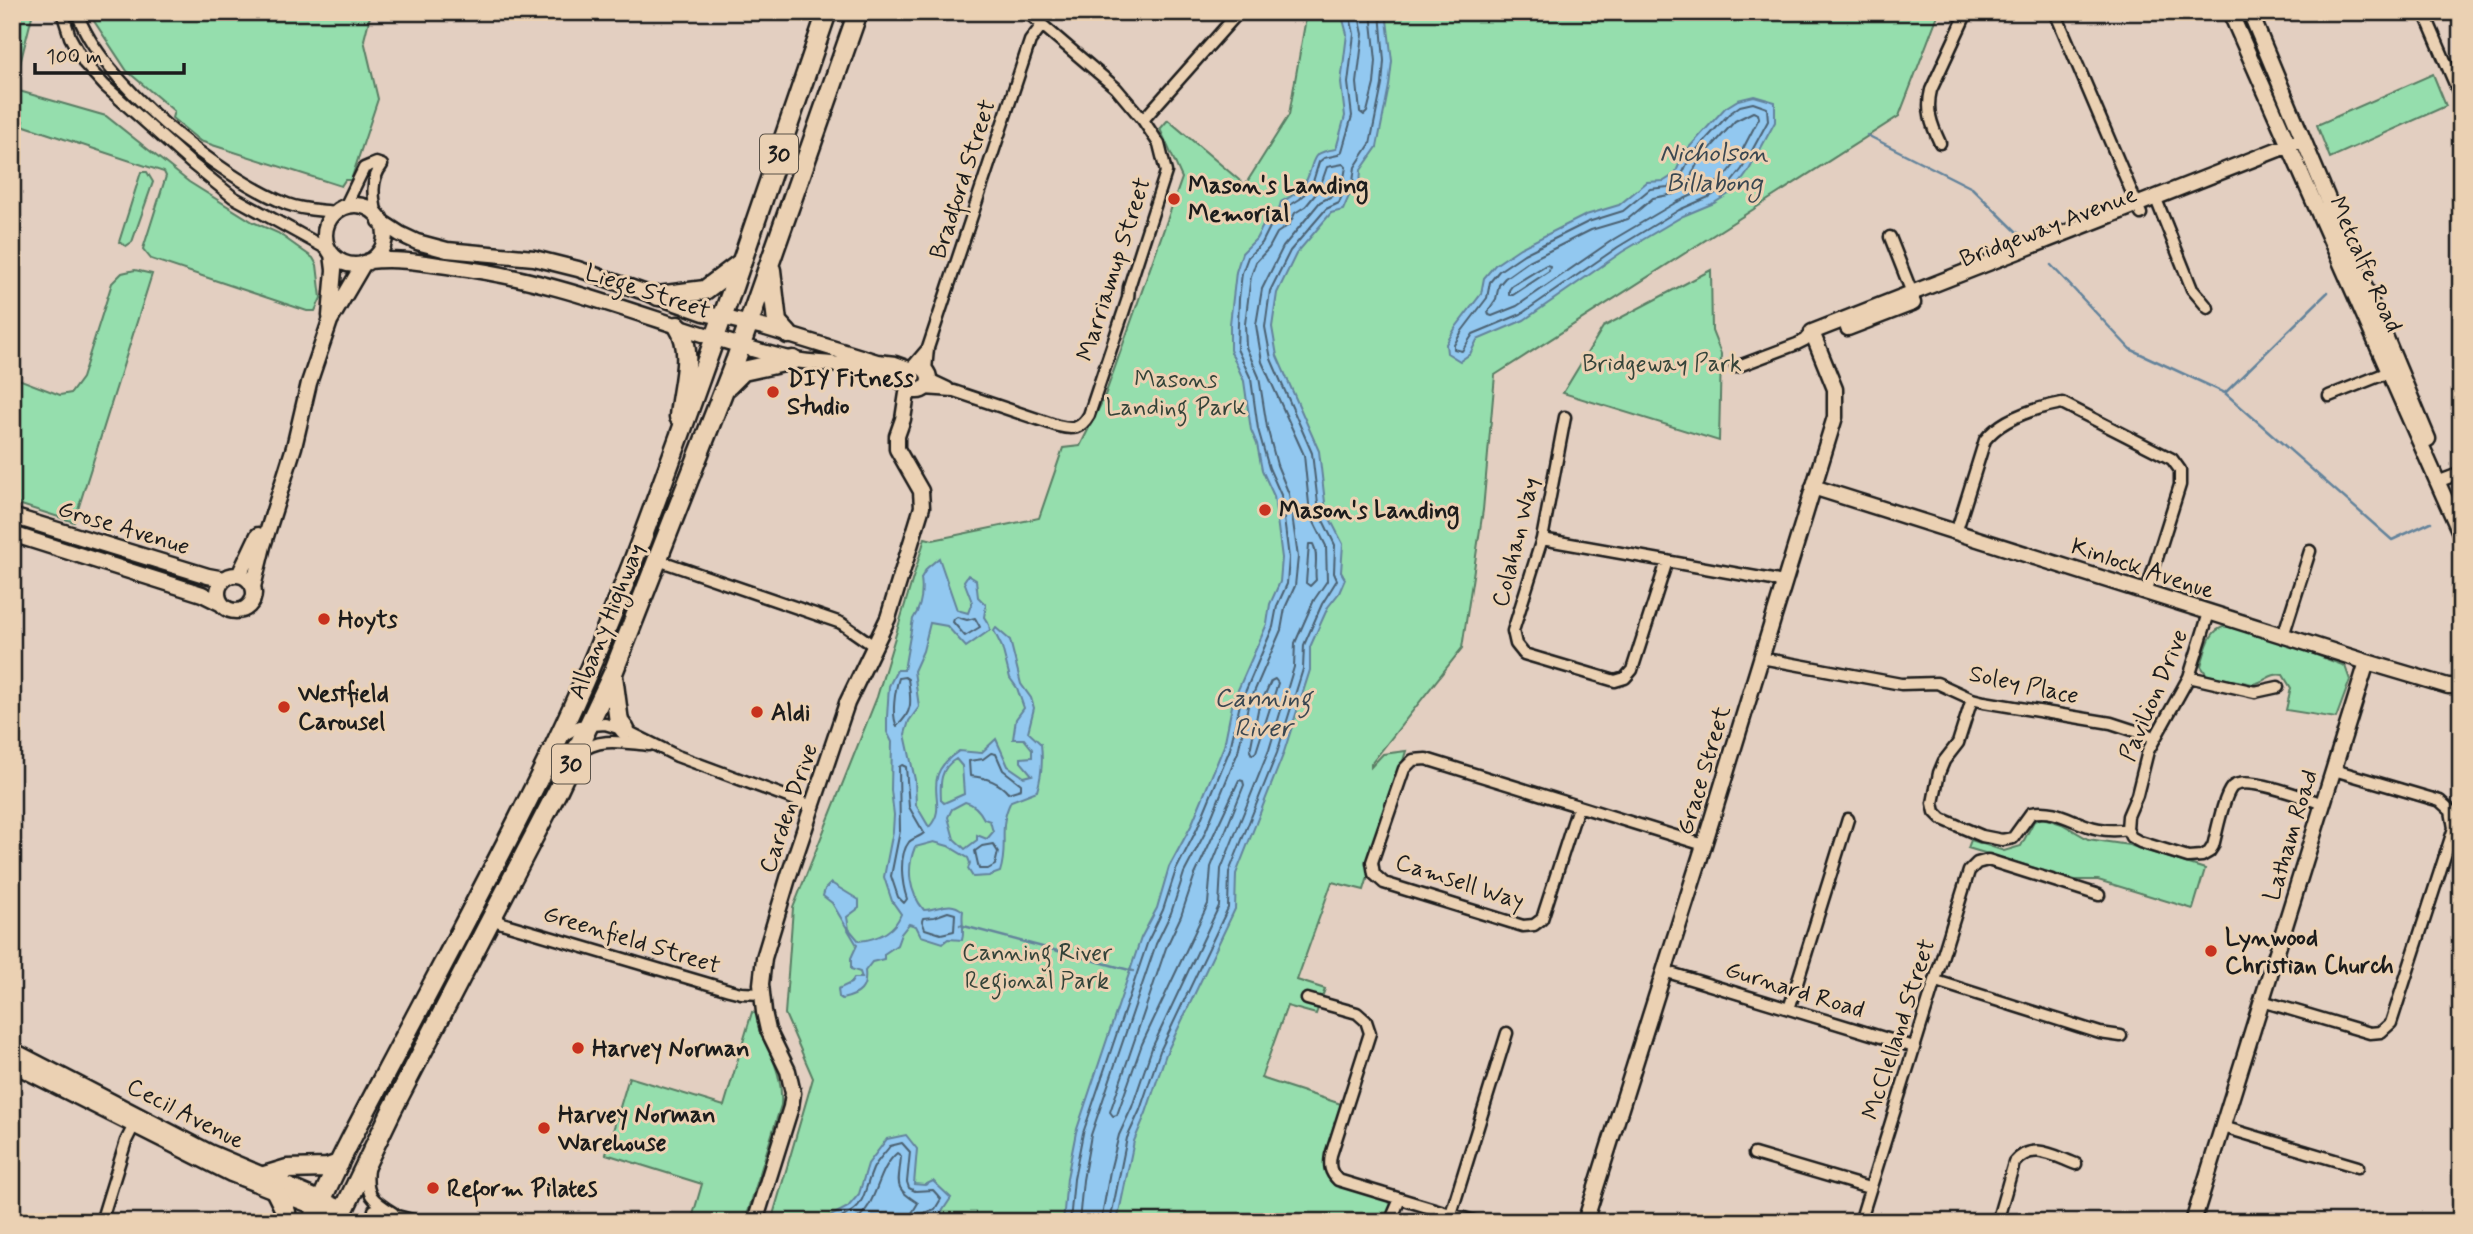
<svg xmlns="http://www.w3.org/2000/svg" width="2473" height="1234" viewBox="0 0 2473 1234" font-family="Mynerve,sans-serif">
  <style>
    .green { fill: #95dead; stroke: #587d64; stroke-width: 2 }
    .water { fill: #92c8f0; stroke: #63839b; stroke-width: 2; fill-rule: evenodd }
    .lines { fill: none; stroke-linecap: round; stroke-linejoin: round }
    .shore { stroke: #4b6171; stroke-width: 2 }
    .stream { stroke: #63839b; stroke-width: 2.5 }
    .street-casing { stroke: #1c1c1c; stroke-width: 15 }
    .secondary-casing { stroke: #1c1c1c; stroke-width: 19 }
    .highway-casing { stroke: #1c1c1c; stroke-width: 23 }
    .street { stroke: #ebd1b3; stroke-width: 10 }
    .secondary { stroke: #ebd1b3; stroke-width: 14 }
    .highway { stroke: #ebd1b3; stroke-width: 18 }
    .poi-dot { fill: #c8321e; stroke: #ebd1b3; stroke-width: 2.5 }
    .labels { text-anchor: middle; stroke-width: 6; stroke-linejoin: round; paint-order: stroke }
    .shield { fill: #ebd1b3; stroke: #5a5249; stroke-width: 2 }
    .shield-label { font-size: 23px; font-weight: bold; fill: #1c1c1c }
    .street-label { font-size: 24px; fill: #1c1c1c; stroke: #ebd1b3 }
    .poi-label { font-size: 24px; font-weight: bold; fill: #1c1c1c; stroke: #ebd1b3; text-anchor: start }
    .park-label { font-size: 24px; fill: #344339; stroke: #ebd1b3 }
    .water-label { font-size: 26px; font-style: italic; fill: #3a4751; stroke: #ebd1b3 }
  </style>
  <rect width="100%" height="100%" fill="#e3cfc1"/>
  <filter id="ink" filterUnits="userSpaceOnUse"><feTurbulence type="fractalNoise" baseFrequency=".0143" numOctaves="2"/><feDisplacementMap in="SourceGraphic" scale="14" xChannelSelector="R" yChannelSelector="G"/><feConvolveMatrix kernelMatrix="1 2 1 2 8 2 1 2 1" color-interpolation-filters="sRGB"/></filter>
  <g filter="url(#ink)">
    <!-- green -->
    <path class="green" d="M 12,12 L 33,12 L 16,80 L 12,79 Z
      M 88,12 L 371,12 L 364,40 L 378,99 L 351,180 L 345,180 L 341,186 L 200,141 L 172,118 L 174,111 L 127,71 Z
      M 1307,12 L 1939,12 L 1899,116 L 1495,375 L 1483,510 L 1462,648 L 1371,764 L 1371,767 L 1383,754 L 1406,751 L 1364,890 L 1332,882 L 1297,980 L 1325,989 L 1316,1014 L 1287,1006 L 1261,1078 L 1341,1104 L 1330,1175 L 1391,1196 L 1390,1222 L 771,1222 L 813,1078 L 785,1014 L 793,908 L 877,697 L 925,538 L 933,540 L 1039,518 L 1063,448 L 1080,446 L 1104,398 L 1182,178 L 1160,129 L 1168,120 L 1245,185 L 1289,115 Z
      M 2433,74 L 2446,106 L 2330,158 L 2317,125 Z
      M 12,85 L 19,87 L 19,91 L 106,116 L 189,182 L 253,222 L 278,233 L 313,258 L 317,265 L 321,298 L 315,311 L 307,311 L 151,259 L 143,249 L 166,176 L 164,172 L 22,125 L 23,121 L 12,117 Z
      M 141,172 L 147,172 L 153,182 L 132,242 L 126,246 L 119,242 Z
      M 135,270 L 152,274 L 74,522 L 12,502 L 12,379 L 16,378 L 60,395 L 71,393 L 82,378 L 112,283 L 122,273 Z
      M 1711,270 L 1712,331 L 1721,354 L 1719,441 L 1563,393 L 1603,327 Z
      M 2227,626 L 2298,648 L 2345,666 L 2350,680 L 2336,718 L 2286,710 L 2291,688 L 2283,675 C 2270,672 2265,683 2252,684 L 2207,675 L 2201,666 C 2206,650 2208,629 2227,626 Z
      M 2043,818 L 2062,824 L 2088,839 L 2129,845 L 2205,869 L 2193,909 L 2098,880 L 2075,880 L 1968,848 L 1971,840 L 2004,851 L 2021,846 L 2034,821 Z
      M 752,1012 L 757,1014 C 764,1047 784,1070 781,1105 L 745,1222 L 691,1222 L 702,1184 L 606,1154 L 629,1077 L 724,1106 Z"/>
    <!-- water -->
    <path class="water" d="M 1341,12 L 1386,12 L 1392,61 L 1389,86 L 1377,147 L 1361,170 L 1360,185 L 1349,196 L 1343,210 L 1331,213 L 1296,254 L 1277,293 L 1272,327 L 1277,356 L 1319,451 L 1326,511 L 1343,544 L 1341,572 L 1345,579 L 1339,593 L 1328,607 L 1310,647 L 1310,670 L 1283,755 L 1236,874 L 1235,909 L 1166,1054 L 1146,1113 L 1134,1141 L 1117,1222 L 1063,1222 L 1067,1178 L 1076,1132 L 1141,938 L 1157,908 L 1169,867 L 1191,826 L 1224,746 L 1233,701 L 1267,624 L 1270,604 L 1280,582 L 1282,558 L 1274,496 L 1262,470 L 1257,444 L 1251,430 L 1244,381 L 1230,350 L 1230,324 L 1236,272 L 1242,253 L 1256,239 L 1265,222 L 1278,214 L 1281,202 C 1291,197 1302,190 1307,179 C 1316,158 1309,153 1336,149 L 1345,116 L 1341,83 L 1347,34 Z
      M 1754,96 L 1775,102 L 1775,122 L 1748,172 L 1735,190 L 1714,203 L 1683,216 L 1622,252 L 1524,320 L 1477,340 L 1470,354 L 1460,361 L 1447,353 L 1446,344 L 1456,327 L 1481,294 L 1484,278 L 1495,265 L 1520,248 L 1586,215 L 1619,205 L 1647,182 L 1664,181 L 1675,174 L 1684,153 L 1725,108 L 1738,100 Z
      M 939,558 L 957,610 L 968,613 L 972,602 L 964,581 L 968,575 L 976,580 L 978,597 L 986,605 L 984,617 L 989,625 L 990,630 L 966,647 L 947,626 L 930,623 L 923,651 L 914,671 L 919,707 L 909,721 L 905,734 L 915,780 L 916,805 L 929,827 C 952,803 915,780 959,751 L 981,753 L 996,739 L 1008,766 L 1024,777 L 1032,775 L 1021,762 L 1021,758 L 1032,757 L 1032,749 L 1024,739 L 1013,739 L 1016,719 L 1024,708 L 1017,688 L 1010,678 L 1002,647 L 994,631 L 996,628 L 1010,640 L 1021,684 L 1031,698 L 1034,708 L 1028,732 L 1041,744 C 1043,761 1042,775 1037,791 L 1011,801 C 997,829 1009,845 1000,872 L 989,876 L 973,877 L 968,869 L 970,863 L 968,858 L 948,846 L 934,842 L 915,847 C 906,869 909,892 924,910 C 939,910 949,899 963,911 C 961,921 965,931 962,940 L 948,939 L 943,943 L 921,936 L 916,926 L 909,924 L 901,934 L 897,945 L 884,954 L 884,959 L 872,962 L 865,971 C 867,989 860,995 842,999 L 839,997 L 838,989 L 851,983 L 854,978 L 862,978 L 860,972 L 851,969 L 851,958 L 857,945 L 832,903 L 823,896 L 825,889 L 831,883 L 859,900 L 859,908 L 847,917 L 849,929 L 859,941 C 877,939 894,933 901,914 L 892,901 L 884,877 L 893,831 L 894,815 L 891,790 L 892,742 L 887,732 L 887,717 L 889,686 L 897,670 L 904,670 L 913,619 C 922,606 923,593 921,578 L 927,568 ZM 956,759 L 962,766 L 964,794 L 944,803 L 941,800 C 940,783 940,768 956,759 ZM 965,802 C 975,804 980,811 984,819 L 990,821 L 993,832 L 987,839 L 977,835 L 977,840 L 965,849 L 954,839 L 948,817 L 952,809 Z
      M 906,1135 L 917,1149 L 914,1184 L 925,1185 L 933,1181 L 951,1198 L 939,1216 L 914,1222 L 819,1222 L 848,1207 L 859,1194 L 868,1164 L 887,1139 Z"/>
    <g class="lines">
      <!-- shore -->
      <path class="shore" d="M 1358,12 L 1363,34 L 1357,83 L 1360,112 L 1364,115 L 1367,112 L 1374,84 L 1376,61 L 1371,12
        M 1753,103 L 1767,108 L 1768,121 L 1742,169 L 1730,184 L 1711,196 L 1679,210 L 1618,247 L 1521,314 L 1473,334 L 1462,351 L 1454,349 L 1454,345 L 1462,331 L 1487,298 L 1490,282 L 1499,271 L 1524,254 L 1588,222 L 1623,211 L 1650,189 L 1668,187 L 1680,179 L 1690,157 L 1729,114 L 1740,106 Z
        M 1753,112 L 1758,114 L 1759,118 L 1735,164 L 1724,178 L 1706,189 L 1675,203 L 1614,239 L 1517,306 L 1492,316 L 1489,315 L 1488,311 L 1496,299 L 1499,285 L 1505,278 L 1529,261 L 1591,230 L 1628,219 L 1653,198 L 1674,194 L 1687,184 L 1698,162 L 1735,121 Z
        M 1546,265 L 1550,266 L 1549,271 L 1513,295 L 1509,295 L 1509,290 L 1512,286 Z
        M 1309,544 L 1313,544 C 1319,555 1314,568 1316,580 L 1310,586 L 1306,583 Z
        M 957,617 L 967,620 L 975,618 L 980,627 L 965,636 L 953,622 L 954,619 Z
        M 905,677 L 908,679 C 911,700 914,711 897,726 C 891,716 895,690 899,678 Z
        M 1275,679 L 1278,683 L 1256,752 L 1252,755 L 1250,751 L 1258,710 L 1271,681 Z
        M 991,753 L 996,754 L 1003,770 L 1021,784 L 1021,789 L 1008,793 C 999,782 984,777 970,776 L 969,761 L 983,759 Z
        M 902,765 L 906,767 L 909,807 L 924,833 C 920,837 913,838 909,842 C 898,856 902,884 907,899 L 904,903 L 898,897 L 891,876 L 900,831 L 899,767 Z
        M 1239,780 L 1243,781 L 1244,785 L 1211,867 L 1208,904 L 1142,1044 L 1117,1115 L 1113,1116 L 1110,1112 L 1166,948 L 1181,916 L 1194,877 Z
        M 993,844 L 998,852 L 995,865 L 988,869 L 979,869 L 975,851 L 982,846 Z
        M 948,912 L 955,914 L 954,931 L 941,934 L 925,929 L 922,921 L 923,918 L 934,917 Z
        M 834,1222 C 869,1204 860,1200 873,1169 C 877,1161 885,1153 890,1146 L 902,1143 L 910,1152 L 907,1182 L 909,1188 L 915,1191 L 933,1190 L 941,1199 L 935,1209 L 921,1214 L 919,1222
        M 853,1222 C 879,1206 875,1172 897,1153 L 901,1156 C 899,1185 892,1187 918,1203 L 912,1213 L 910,1222
        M 1070,1222 L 1074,1179 L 1083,1133 L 1148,941 L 1163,910 L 1176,870 L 1197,829 L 1230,749 L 1240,704 L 1273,627 L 1277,606 L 1287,584 L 1289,558 L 1281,495 L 1269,468 L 1258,429 L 1251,379 L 1237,349 L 1239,299 L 1242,273 L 1248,257 L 1262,243 L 1270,227 L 1283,218 L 1287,207 L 1300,199 L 1312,185 L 1319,162 L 1324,158 L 1338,155 L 1342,151 L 1352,116 L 1348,83 L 1354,34 L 1349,12
        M 1079,1222 L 1083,1180 L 1091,1135 L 1156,944 L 1171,913 L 1184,873 L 1205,833 L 1238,752 L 1248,706 L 1281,630 L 1285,608 L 1295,586 L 1298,557 L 1289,494 L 1277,465 L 1267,427 L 1259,377 L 1246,347 L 1245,324 L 1251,276 L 1256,262 L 1269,248 L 1277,233 L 1289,225 L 1295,213 L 1306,206 L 1319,190 L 1327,167 L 1343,164 L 1346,167 L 1344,178 L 1332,196 L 1320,202 L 1283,247 L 1262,289 L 1256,325 L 1262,362 L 1304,455 L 1310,514 L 1326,546 L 1327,581 L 1314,600 L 1295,643 L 1294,667 L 1269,750 L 1221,869 L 1219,906 L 1152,1048 L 1132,1107 L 1119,1135 L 1110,1171 L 1101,1222
        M 1110,1222 L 1127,1138 L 1140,1110 L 1160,1051 L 1228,908 L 1229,872 L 1277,753 L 1303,669 L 1304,645 L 1322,604 L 1337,580 L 1334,573 L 1335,545 L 1319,512 L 1312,453 L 1271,359 L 1265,327 L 1270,291 L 1290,251 L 1326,209 L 1339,203 L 1343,193 L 1353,182 L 1355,167 L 1370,144 L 1382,85 L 1384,61 L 1380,12"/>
      <!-- stream -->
      <path class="stream" d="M 1867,135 L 1972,188 L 2023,238
        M 2051,265 L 2130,349 L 2225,393 L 2392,540 L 2431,522
        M 2226,392 L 2328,292
        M 960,925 L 1133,971"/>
      <defs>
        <path id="street" d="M 62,12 L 70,37 L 85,64 L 105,86 L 191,163 L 233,197 L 329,250
          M 77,12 C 100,82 219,177 287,204 C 303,210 319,210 335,212
          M 2055,12 L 2141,214
          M 2424,12 L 2461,98
          M 1143,120 L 1239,12
          M 1940,143 C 1931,124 1926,110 1931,90 L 1967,12
          M 2156,199 L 2192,289 L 2208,308
          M 345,207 L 364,168 L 376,163 L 382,165 C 370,180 373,198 377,216
          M 1890,237 L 1914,298
          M 1736,367 L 1797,344 L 1805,340 L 1812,332
          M 911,368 L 928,348
          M 926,370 L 928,348 L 1030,41 L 1042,25
          M 929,379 L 948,388
          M 924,389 L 954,391 L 1058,426 C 1073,430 1081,429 1089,415 L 1128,298 L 1129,287 L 1166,172 L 1159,144 L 1143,120 L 1116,88 L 1027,12
          M 2329,396 L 2394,370
          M 1565,417 L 1542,539 L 1513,631 L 1516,644 L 1524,654 L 1615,681 L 1625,678 L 1632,670 L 1667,561
          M 2437,482 L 2461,473
          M 1956,533 L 1985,440 C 2002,418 2036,408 2062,403 L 2172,459 L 2180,470 L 2180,485 L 2146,593
          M 1542,539 L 1784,582
          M 658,560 L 841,623 L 874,646
          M 2209,613 L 2189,677 L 2148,751 L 2137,795 L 2128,816 L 2127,829 L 2131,837 L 2140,842 L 2188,857 L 2202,856 L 2209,852 L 2213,846 C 2217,832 2223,797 2232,787 C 2247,774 2306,799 2324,804
          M 2283,636 L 2310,551
          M 1761,658 L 1901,684 L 1937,683 L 1972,699 L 1984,702 L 2111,723 L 2154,737
          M 2189,677 L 2255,692 L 2278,687
          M 1972,699 L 1958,743 L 1944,761 L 1939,773 L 1933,803 L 1935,812 L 1942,819 L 1982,836 L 2002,840 L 2013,838 L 2031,813 C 2066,806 2084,837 2127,829
          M 563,736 L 579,726 L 605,724 L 625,730 L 677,756 L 812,806
          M 579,753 C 600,736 624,743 649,745
          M 1578,807 L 1542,919 L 1534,925 L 1523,926 L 1384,883 L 1374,874 L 1372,862 L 1404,769 L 1413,760 L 1426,759 L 1704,845
          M 492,918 L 502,923 L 729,990 L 741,993 L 761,994
          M 1664,971 L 1914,1047
          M 1936,981 L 2100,1033 L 2121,1036
          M 1307,999 L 1357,1013 L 1366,1021 L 1370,1033 L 1331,1155 C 1329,1166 1330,1172 1338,1180 L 1477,1222
          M 2262,1001 L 2370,1033 L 2381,1032 L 2391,1023 L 2454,828 L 2451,811 L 2440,801 L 2334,770
          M 1789,1009 L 1848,819
          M 2223,1127 L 2358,1167
          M 1754,1154 L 1869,1188
          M 368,1169 C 365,1195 372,1200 393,1213
          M 374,1210 L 420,1222
          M 1451,1214 L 1507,1033
          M 101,1222 L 126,1141 L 134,1125
          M 1390,1222 L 1400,1199
          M 1860,1222 L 1969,871 L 1977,863 L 1988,860 L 2099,895
          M 1997,1222 L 2014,1163 C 2032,1141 2054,1156 2076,1164"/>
        <path id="secondary" d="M 2230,12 L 2461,535
          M 2250,12 L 2428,439
          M325 235a30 30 0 1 1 60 0a30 30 0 1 1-60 0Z
          M 380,221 L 400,234 L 417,242 L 447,250 L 534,258 L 578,269 L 704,313 L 763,327 L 877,362 L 895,364 L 909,369
          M 369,261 C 399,258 424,263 453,267 C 570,281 672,330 785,358 C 820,367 879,360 907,386
          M 330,316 L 334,270 L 332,254
          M 1848,328 L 1913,303
          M905 379a12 12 0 1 1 24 0a12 12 0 1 1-24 0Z
          M 1813,487 L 2367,662 L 2448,686 L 2461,686
          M 12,516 L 208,576 L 224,579
          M 12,534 L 202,594 L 220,603
          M218 593a18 18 0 1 1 36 0a18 18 0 1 1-36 0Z
          M 239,575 L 258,535
          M 253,587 L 263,546 L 294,447 L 309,383 L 330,321 L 364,263
          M 12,1050 L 209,1152 L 343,1209
          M 12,1064 L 231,1174 L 325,1211
          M 755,1222 L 791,1107 L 793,1093 L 788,1071 L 768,1030 L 764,1012 L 761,984 L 764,958 L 789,875 L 847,703 L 888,618 L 922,507 L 921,491 L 897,449 L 897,436 L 903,419 L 908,387
          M 1585,1222 L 1704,845 L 1835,417 L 1835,389 L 1812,332 L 2302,140
          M 2193,1222 L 2367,662"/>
        <path id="highway" d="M 771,270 L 777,322 L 788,334
          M 658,296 L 705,290 L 742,262
          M 678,326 C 695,352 681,388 679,417
          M 728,386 L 743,371 L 793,360
          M 613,676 L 619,722 L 625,730
          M 264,1176 L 287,1169 L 327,1168 L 339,1164
          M 276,1192 L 286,1212 L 287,1222
          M 312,1222 C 338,1160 371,1101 402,1042 C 454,943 507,845 555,745 C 624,600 675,447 730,296 L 827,12
          M 338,1222 L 392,1110 L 557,792 L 613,673 L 736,359 L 858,12"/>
      </defs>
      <!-- street casing -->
      <use href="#street" class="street-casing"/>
      <!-- secondary casing -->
      <use href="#secondary" class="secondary-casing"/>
      <!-- highway casing -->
      <use href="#highway" class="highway-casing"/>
      <!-- street -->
      <use href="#street" class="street"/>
      <!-- secondary -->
      <use href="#secondary" class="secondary"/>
      <!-- highway -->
      <use href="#highway" class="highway"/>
    </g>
  </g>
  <!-- markers -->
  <g class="poi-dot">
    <circle cx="1174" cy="199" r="7"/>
    <circle cx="773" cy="392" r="7"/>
    <circle cx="1265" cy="510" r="7"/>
    <circle cx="324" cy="619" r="7"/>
    <circle cx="284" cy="707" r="7"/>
    <circle cx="757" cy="712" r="7"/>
    <circle cx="2211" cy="951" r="7"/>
    <circle cx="578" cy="1048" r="7"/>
    <circle cx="544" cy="1128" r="7"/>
    <circle cx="433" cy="1188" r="7"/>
  </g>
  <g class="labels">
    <!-- shield labels -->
    <g class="shield">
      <rect x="760" y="134.5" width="38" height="39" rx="5"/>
      <rect x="552" y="744.5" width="38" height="39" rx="5"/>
    </g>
    <g class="shield-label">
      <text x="779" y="162">30</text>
      <text x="571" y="772">30</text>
    </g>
    <!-- street labels -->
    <g class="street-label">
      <text transform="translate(962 179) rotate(-72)" y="8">Bradford Street</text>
      <text transform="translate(2048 226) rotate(-21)" y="8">Bridgeway Avenue</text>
      <text transform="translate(2366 264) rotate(66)" y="8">Metcalfe Road</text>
      <text transform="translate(1113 269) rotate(-72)" y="8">Marriamup Street</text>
      <text transform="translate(648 291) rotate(18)" y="8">Liege Street</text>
      <text transform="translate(124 527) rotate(17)" y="8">Grose Avenue</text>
      <text transform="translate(1515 542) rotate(-76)" y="8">Colahan Way</text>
      <text transform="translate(2143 568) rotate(18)" y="8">Kinlock Avenue</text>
      <text transform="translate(606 621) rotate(-68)" y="8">Albany Highway</text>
      <text transform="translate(2024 684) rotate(12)" y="8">Soley Place</text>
      <text transform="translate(2153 695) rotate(-67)" y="8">Pavilion Drive</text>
      <text transform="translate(1703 770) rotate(-73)" y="8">Grace Street</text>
      <text transform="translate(788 808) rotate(-71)" y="8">Carden Drive</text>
      <text transform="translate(2290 835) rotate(-73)" y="8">Latham Road</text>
      <text transform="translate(1460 881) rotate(18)" y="8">Camsell Way</text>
      <text transform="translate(632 939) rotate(17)" y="8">Greenfield Street</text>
      <text transform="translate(1795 989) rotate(17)" y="8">Gurnard Road</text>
      <text transform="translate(1898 1029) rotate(-72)" y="8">McClelland Street</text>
      <text transform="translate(186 1113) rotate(27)" y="8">Cecil Avenue</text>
    </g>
    <!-- poi labels -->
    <g class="poi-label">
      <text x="1188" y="193">Mason's Landing<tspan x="1188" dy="28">Memorial</tspan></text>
      <text x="787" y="386">DIY Fitness<tspan x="787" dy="28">Studio</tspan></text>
      <text x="1279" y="518">Mason's Landing</text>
      <text x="338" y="627">Hoyts</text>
      <text x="298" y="701">Westfield<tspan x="298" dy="28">Carousel</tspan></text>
      <text x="771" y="720">Aldi</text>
      <text x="2225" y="945">Lynwood<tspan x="2225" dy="28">Christian Church</tspan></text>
      <text x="592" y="1056">Harvey Norman</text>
      <text x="558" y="1122">Harvey Norman<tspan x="558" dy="28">Warehouse</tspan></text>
      <text x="447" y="1196">Reform Pilates</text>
    </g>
    <!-- park labels -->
    <g class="park-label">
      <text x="1662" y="371">Bridgeway Park</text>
      <text x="1176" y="387">Masons<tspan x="1176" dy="28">Landing Park</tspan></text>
      <text x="1037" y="960">Canning River<tspan x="1037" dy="28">Regional Park</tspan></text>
    </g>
    <!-- water labels -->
    <g class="water-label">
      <text x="1714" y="161">Nicholson<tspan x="1714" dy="30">Billabong</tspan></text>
      <text x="1263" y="706">Canning<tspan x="1263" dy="30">River</tspan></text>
    </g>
  </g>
  <!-- margin -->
  <rect width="2473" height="1234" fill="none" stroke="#ebd1b3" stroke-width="42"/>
  <rect x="21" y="21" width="2431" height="1192" fill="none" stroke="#1c1c1c" stroke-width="2.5" filter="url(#ink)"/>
  <!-- scale -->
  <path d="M35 63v10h149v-10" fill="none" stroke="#1c1c1c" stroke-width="3.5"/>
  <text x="46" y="63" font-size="21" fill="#1c1c1c" stroke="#ebd1b3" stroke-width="5" paint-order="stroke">100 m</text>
</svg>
